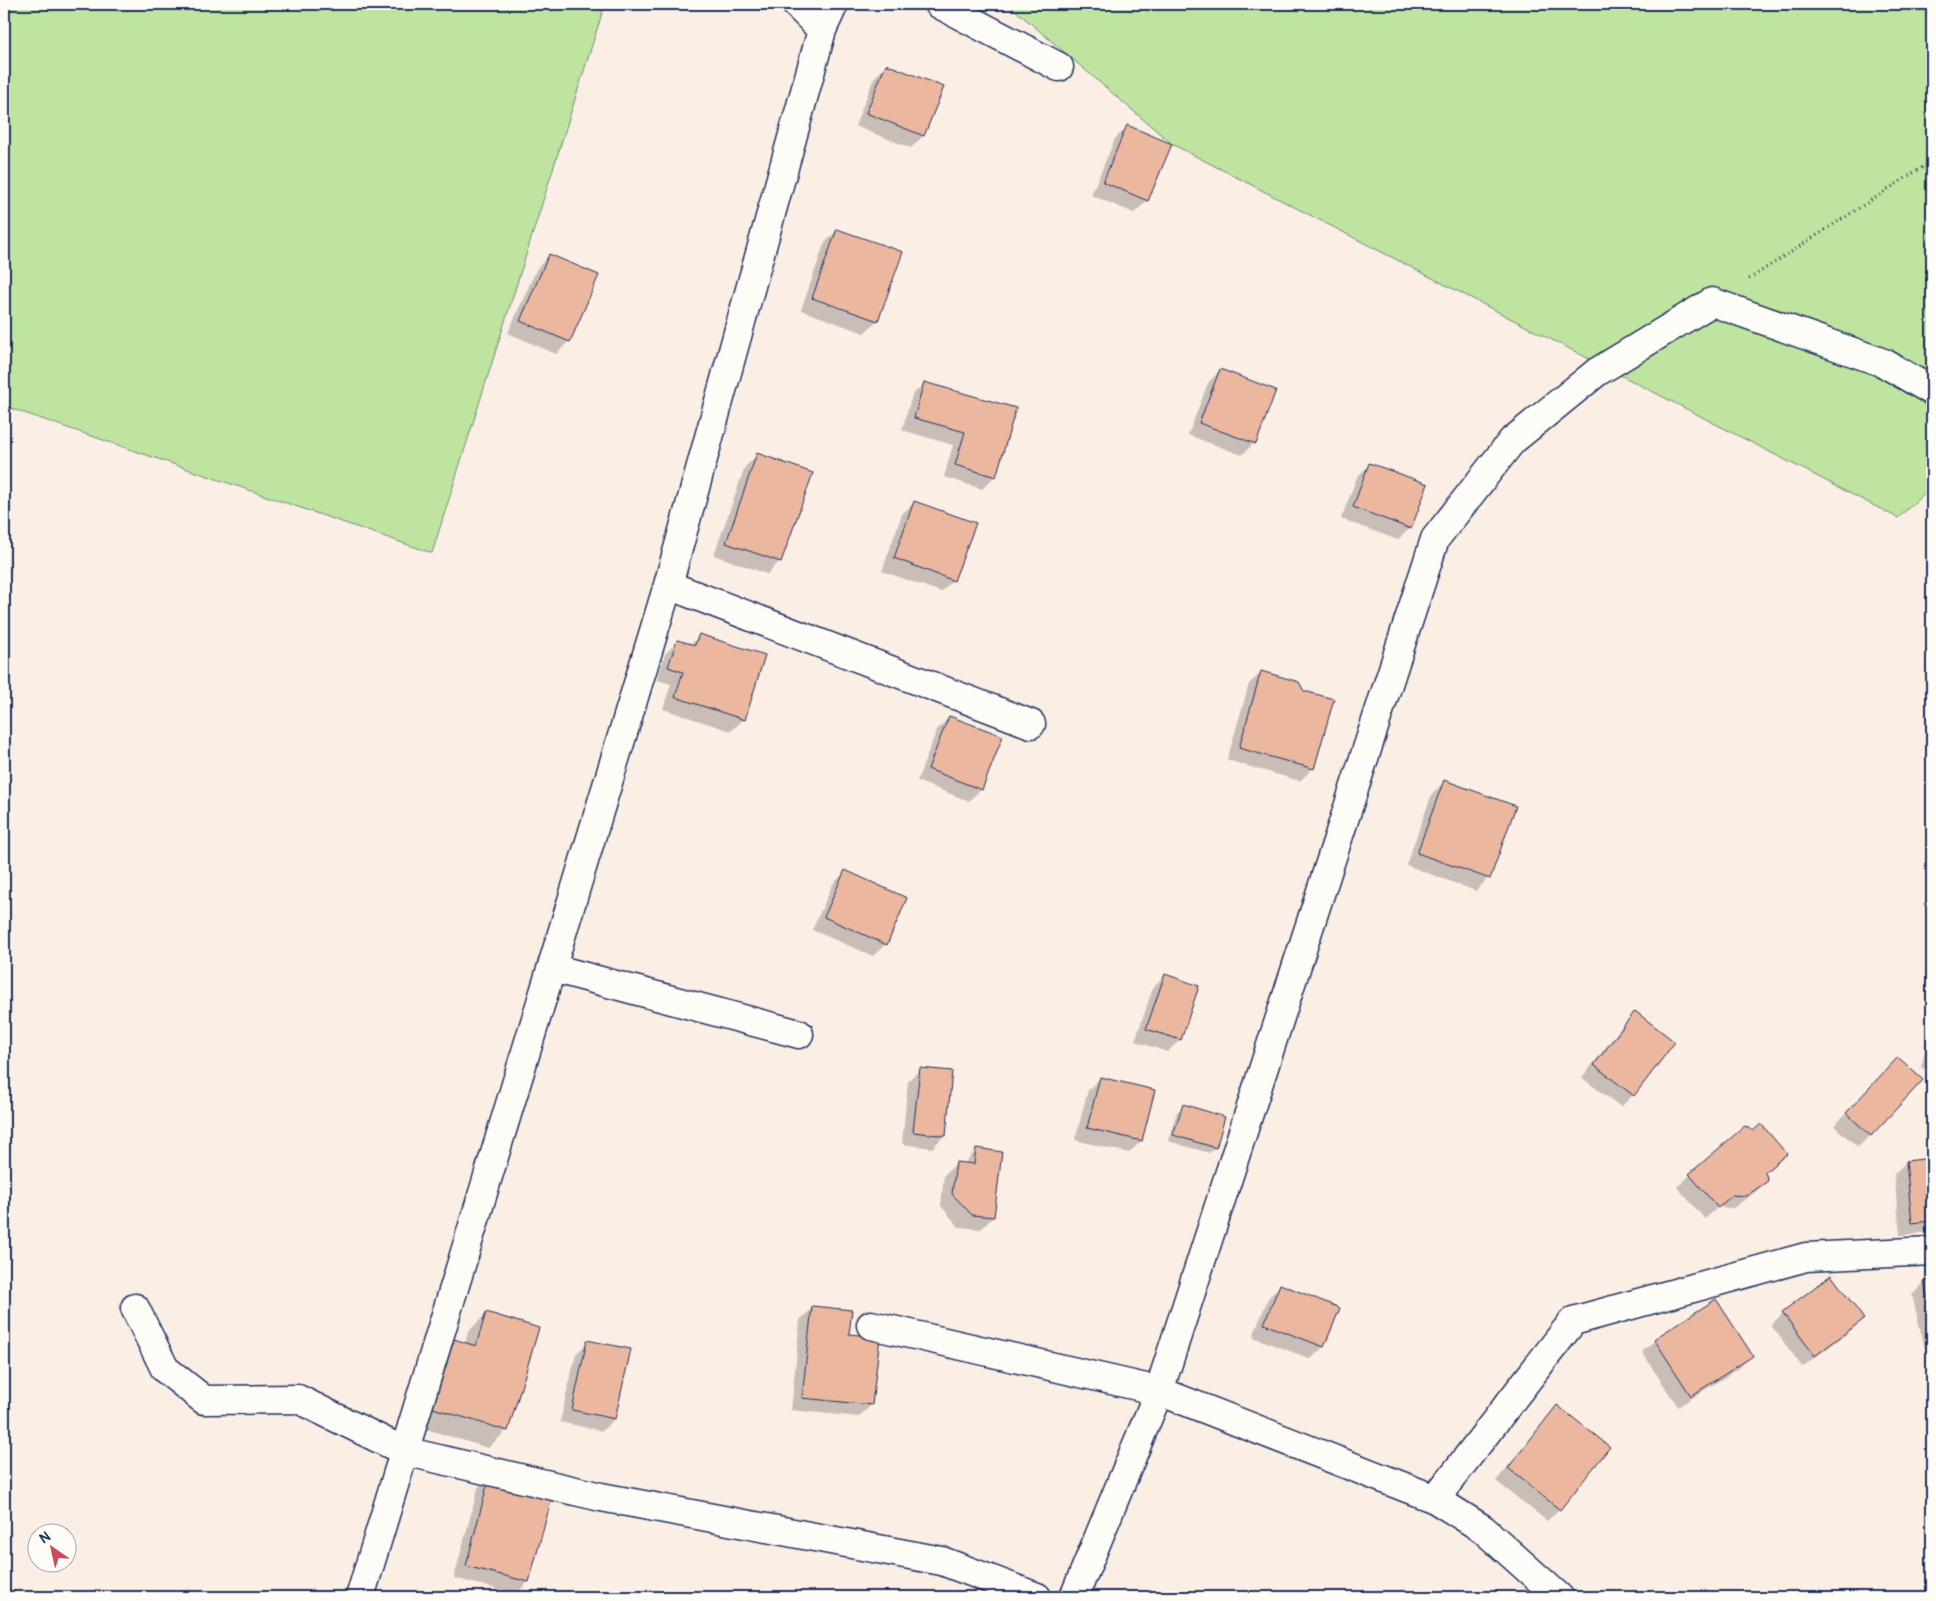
<svg xmlns="http://www.w3.org/2000/svg" width="1936" height="1601" viewBox="0 0 1936 1601" font-family="Pangolin,sans-serif">
  <style>
    .green { fill: #bfe49f; stroke: #6d8a7e }
    .shadow { fill: #0003 }
    .building { fill: #ecb79f; stroke: #1b2f5e }
    .lines { fill: none; stroke-linecap: round; stroke-linejoin: round }
    .minor-casing { stroke: #1b2f5e; stroke-width: 31 }
    .path { stroke: #1b2f5e; stroke-width: 3; stroke-dasharray: 1 4; stroke-linecap: butt }
    .minor { stroke: #fdfcf7; stroke-width: 28 }
  </style>
  <rect width="100%" height="100%" fill="#faeee5"/>
  <filter id="ink" filterUnits="userSpaceOnUse"><feTurbulence type="fractalNoise" baseFrequency=".02" numOctaves="2"/><feDisplacementMap in="SourceGraphic" scale="10" xChannelSelector="R" yChannelSelector="G"/><feConvolveMatrix kernelMatrix="1 2 1 2 8 2 1 2 1" color-interpolation-filters="sRGB"/></filter>
  <g filter="url(#ink)">
    <!-- green -->
    <path class="green" d="M 4,4 L 605,4 L 432,553 L 4,406 Z
      M 1008,4 L 1932,4 L 1932,486 L 1898,518 L 1172,144 Z"/>
    <!-- shadow -->
    <path class="shadow" d="M 887,65 L 942,87 L 923,136 L 911,148 L 855,126 L 874,78 Z
      M 1127,127 L 1170,145 L 1147,201 L 1134,213 L 1091,195 L 1115,139 Z
      M 837,230 L 901,253 L 877,321 L 864,333 L 801,310 L 825,242 Z
      M 549,256 L 569,341 L 556,354 L 508,333 L 537,268 Z
      M 1220,370 L 1254,443 L 1242,455 L 1188,435 L 1208,383 Z
      M 925,383 L 1014,409 L 995,476 L 982,489 L 944,477 L 953,445 L 902,430 L 912,395 Z
      M 758,454 L 780,561 L 767,574 L 714,555 L 745,467 Z
      M 1369,465 L 1410,528 L 1398,540 L 1341,519 L 1357,477 Z
      M 915,502 L 953,580 L 941,592 L 882,571 L 902,514 Z
      M 700,635 L 744,719 L 731,731 L 663,709 L 671,684 L 657,680 L 665,654 L 678,641 L 690,645 Z
      M 1262,672 L 1303,692 L 1332,700 L 1312,769 L 1300,781 L 1227,760 L 1249,684 Z
      M 949,717 L 981,789 L 969,801 L 917,781 L 937,730 Z
      M 1444,782 L 1488,878 L 1476,891 L 1406,865 L 1432,794 Z
      M 845,872 L 886,944 L 873,956 L 812,930 L 833,884 Z
      M 1165,975 L 1198,986 L 1180,1040 L 1167,1052 L 1135,1041 L 1153,988 Z
      M 1635,1013 L 1633,1095 L 1621,1107 L 1582,1078 L 1623,1025 Z
      M 1932,1017 L 1932,1070 L 1921,1068 Z
      M 920,1069 L 945,1135 L 932,1148 L 902,1144 L 908,1081 Z
      M 1886,1071 L 1871,1135 L 1858,1147 L 1834,1126 Z
      M 1100,1078 L 1141,1141 L 1129,1153 L 1075,1140 L 1088,1090 Z
      M 1183,1106 L 1215,1147 L 1209,1153 L 1168,1141 L 1177,1112 Z
      M 1745,1127 L 1773,1166 L 1764,1173 L 1767,1181 L 1754,1193 L 1733,1208 L 1718,1207 L 1705,1219 L 1677,1187 Z
      M 976,1150 L 993,1217 L 981,1229 L 959,1227 L 941,1206 L 944,1175 L 957,1163 L 964,1164 Z
      M 1932,1159 L 1932,1232 L 1900,1235 L 1894,1174 L 1906,1162 Z
      M 1932,1281 L 1932,1356 L 1927,1357 L 1912,1295 L 1924,1283 Z
      M 1280,1286 L 1323,1347 L 1311,1359 L 1253,1337 L 1268,1298 Z
      M 813,1307 L 848,1335 L 871,1405 L 859,1417 L 791,1410 L 800,1320 Z
      M 487,1313 L 507,1430 L 488,1448 L 416,1426 L 436,1359 L 455,1341 L 465,1344 L 468,1332 Z
      M 1783,1313 L 1862,1319 L 1850,1331 L 1802,1367 L 1771,1325 Z
      M 1655,1340 L 1751,1356 L 1739,1368 L 1678,1407 L 1642,1352 Z
      M 588,1342 L 629,1350 L 614,1419 L 602,1431 L 560,1422 L 576,1354 Z
      M 1558,1407 L 1559,1509 L 1547,1521 L 1496,1481 Z
      M 490,1475 L 528,1582 L 516,1594 L 454,1578 L 478,1488 Z"/>
    <!-- building -->
    <path class="building" d="M 886,64 L 944,87 L 924,136 L 866,113 Z
      M 1127,125 L 1172,144 L 1148,201 L 1103,182 Z
      M 837,229 L 903,252 L 878,321 L 812,298 Z
      M 549,254 L 599,275 L 570,342 L 520,321 Z
      M 1220,369 L 1276,390 L 1256,444 L 1199,423 Z
      M 924,382 L 1016,408 L 996,477 L 955,465 L 965,432 L 914,418 Z
      M 757,453 L 813,473 L 781,562 L 726,543 Z
      M 1369,463 L 1428,484 L 1411,529 L 1353,507 Z
      M 914,501 L 976,523 L 954,581 L 894,558 Z
      M 699,634 L 765,655 L 745,720 L 675,697 L 683,672 L 668,667 L 677,640 L 695,645 Z
      M 1261,671 L 1299,682 L 1304,691 L 1334,699 L 1314,769 L 1239,748 Z
      M 949,716 L 1003,736 L 982,790 L 928,769 Z
      M 1444,780 L 1516,806 L 1490,879 L 1417,853 Z
      M 845,870 L 907,898 L 887,945 L 824,917 Z
      M 1165,974 L 1199,986 L 1181,1040 L 1146,1029 Z
      M 1635,1011 L 1675,1042 L 1634,1096 L 1594,1065 Z
      M 1898,1057 L 1923,1080 L 1871,1136 L 1846,1113 Z
      M 920,1068 L 952,1071 L 946,1136 L 913,1132 Z
      M 1100,1077 L 1155,1090 L 1142,1141 L 1087,1128 Z
      M 1183,1104 L 1225,1117 L 1216,1148 L 1173,1135 Z
      M 1761,1124 L 1787,1154 L 1765,1172 L 1768,1181 L 1746,1196 L 1732,1195 L 1718,1208 L 1689,1174 L 1745,1126 L 1753,1131 Z
      M 976,1148 L 1002,1152 L 994,1217 L 972,1215 L 952,1194 L 956,1162 L 974,1164 Z
      M 1932,1158 L 1932,1221 L 1912,1223 L 1906,1161 Z
      M 1831,1275 L 1864,1319 L 1815,1356 L 1782,1312 Z
      M 1932,1279 L 1932,1316 L 1924,1282 Z
      M 1280,1284 L 1340,1308 L 1324,1347 L 1264,1324 Z
      M 1716,1299 L 1753,1356 L 1691,1396 L 1654,1339 Z
      M 812,1306 L 852,1310 L 849,1334 L 880,1337 L 872,1405 L 802,1398 Z
      M 486,1312 L 539,1328 L 508,1431 L 433,1408 L 454,1339 L 476,1346 Z
      M 587,1340 L 631,1349 L 615,1419 L 572,1410 Z
      M 1557,1405 L 1610,1447 L 1560,1510 L 1508,1468 Z
      M 490,1474 L 554,1490 L 529,1582 L 466,1566 Z"/>
    <g class="lines">
      <defs>
        <path id="minor" d="M 796,4 L 822,30
          M 939,4 L 1059,67
          M 668,585 L 1031,724
          M 552,968 L 799,1034
          M 135,1308 L 165,1369 L 204,1400 L 298,1399 L 404,1451 L 601,1497 L 942,1561 L 1037,1597
          M 871,1325 L 1159,1391 L 1435,1499 L 1573,1321 L 1806,1257 L 1932,1251
          M 1435,1499 L 1483,1529 L 1559,1597
          M 360,1597 L 668,585 L 822,30 L 834,4
          M 1074,1597 L 1159,1391 L 1435,539 L 1512,441 L 1597,372 L 1712,302 L 1884,363 L 1932,391"/>
      </defs>
      <!-- minor casing -->
      <use href="#minor" class="minor-casing"/>
      <!-- path -->
      <path class="path" d="M 1749,279 L 1932,161"/>
      <!-- minor -->
      <use href="#minor" class="minor"/>
    </g>
  </g>
  <!-- margin -->
  <rect width="1936" height="1601" fill="none" stroke="#fdfcf7" stroke-width="20"/>
  <rect x="10" y="10" width="1916" height="1581" fill="none" stroke="#1b2f5e" stroke-width="2" filter="url(#ink)"/>
  <!-- north arrow -->
  <g transform="translate(52 1548) rotate(326)"><circle r="24" fill="#fdfcf7" stroke="#a3aaba"/>
  <path d="M0-4L9 19L0 12L-9 19Z" fill="#d1495b"/>
  <text y="-8" font-size="14" font-weight="bold" text-anchor="middle" fill="#1b2f5e">N</text>
  </g>
</svg>
